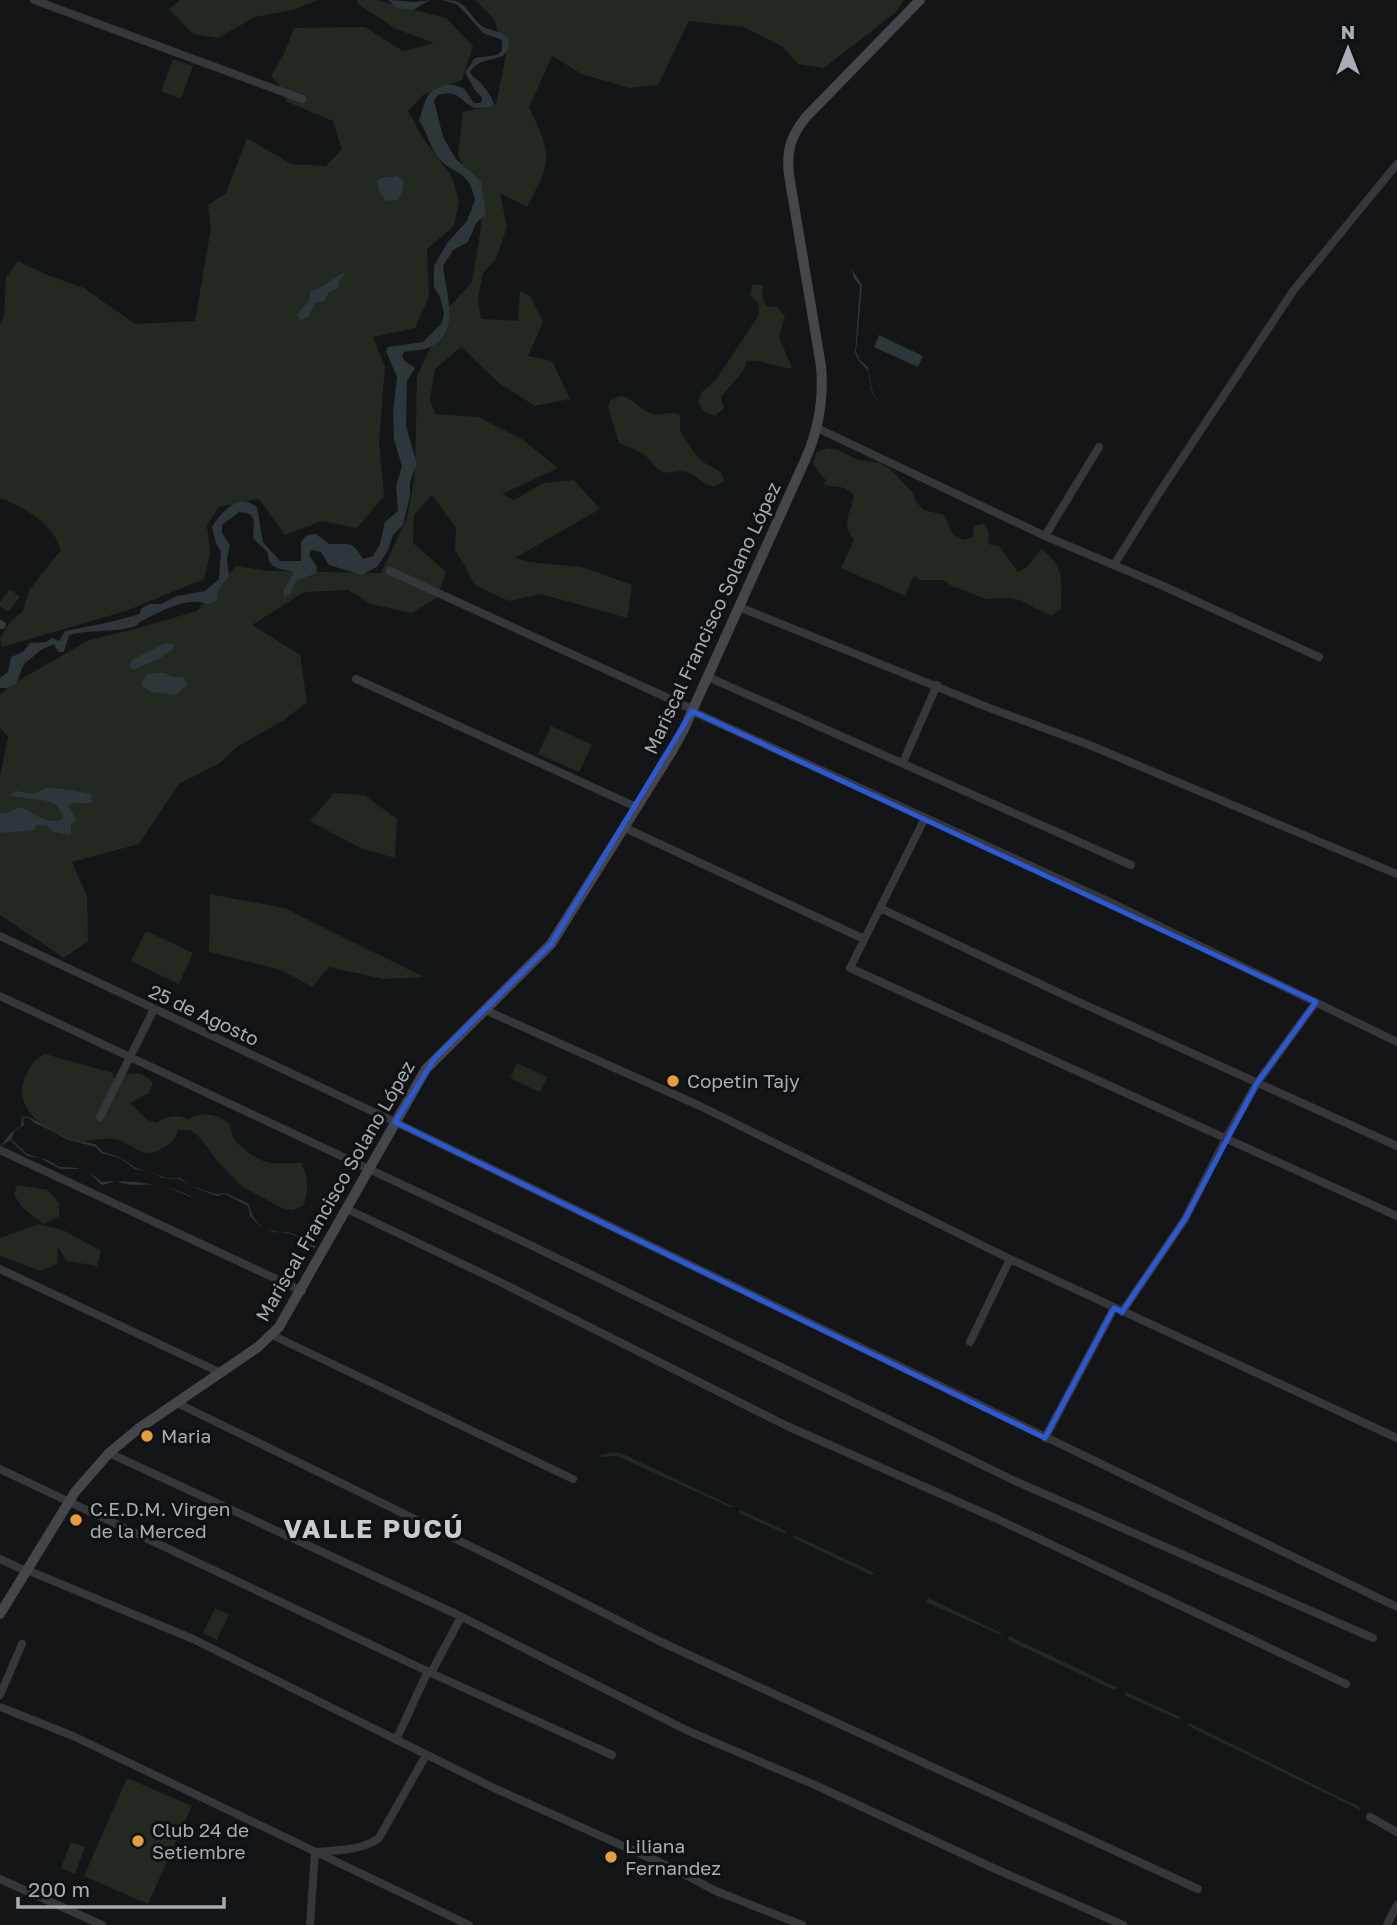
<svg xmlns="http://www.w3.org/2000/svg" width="1397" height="1925" viewBox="0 0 1397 1925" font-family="'Golos Text',sans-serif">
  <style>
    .green { fill: #212921 }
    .water { fill: #2d363b }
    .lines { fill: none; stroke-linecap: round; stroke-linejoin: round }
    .street { stroke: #36373b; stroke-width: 8 }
    .secondary { stroke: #44464b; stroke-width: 10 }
    .marked { fill: none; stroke: #2b58d4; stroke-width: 5; stroke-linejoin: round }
    .poi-dot { fill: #e69e3c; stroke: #0f1011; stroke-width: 2.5 }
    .labels { text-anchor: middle; stroke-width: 6; stroke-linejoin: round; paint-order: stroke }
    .street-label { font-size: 19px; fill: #a7adb5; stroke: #0f1011 }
    .poi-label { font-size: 19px; fill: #a7adb5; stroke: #0f1011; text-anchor: start }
    .district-label { font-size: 26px; font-weight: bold; letter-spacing: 2px; fill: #c8cbd2; stroke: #0f1011 }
  </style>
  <rect width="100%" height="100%" fill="#141516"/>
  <!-- green -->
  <path class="green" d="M 180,0 L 317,0 L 293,10 L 255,17 L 218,38 L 193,34 L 169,9 Z
    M 357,0 L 376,0 L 446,18 L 473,46 L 462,80 L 423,95 L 408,111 L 423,138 L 452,177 L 459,201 L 454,226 L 427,249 L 429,296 L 415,328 L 373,337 L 385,366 L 379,442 L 384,496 L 357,528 L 322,521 L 285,535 L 259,499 L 219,507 L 207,525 L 210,553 L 204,579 L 126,611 L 2,647 L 0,638 L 10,622 L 23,611 L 29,590 L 61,550 C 53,523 25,508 0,498 L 0,324 L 4,316 L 6,277 L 18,261 L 45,274 L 84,288 L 135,324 L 195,321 L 211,227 L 208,205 L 226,193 L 247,138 L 291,164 L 326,166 L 342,149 L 333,121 L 287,102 L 279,85 L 271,76 L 284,54 L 294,28 L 365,27 L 403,51 L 434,43 L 396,29 L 358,4 Z
    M 475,0 L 904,0 L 896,12 L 824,68 L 798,64 L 783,47 L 744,27 L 689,21 L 658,85 L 629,88 L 582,74 L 552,56 L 529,107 C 552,157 553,158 527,207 L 500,193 L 507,227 L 496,259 L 483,273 L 478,299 L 481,319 L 518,321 L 520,291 L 530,296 L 543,322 L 528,356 L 552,361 L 570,399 L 535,406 L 499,383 L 461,347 L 435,369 L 430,400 L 435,414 L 478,417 L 523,440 L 558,468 L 502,494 L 514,500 L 543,483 L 574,480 L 600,509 L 515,558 L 529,562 L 582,567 L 632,585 L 627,618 L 541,594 L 509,601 L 476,586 L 455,550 L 456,528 L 432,495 L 414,515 L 413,543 L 446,572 L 437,598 L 411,613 L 371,604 L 348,590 L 304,592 L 252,625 L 300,655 L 307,702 L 284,720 L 235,748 L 220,763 L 179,784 L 139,844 L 72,862 L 87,896 L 88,941 L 64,958 L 0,915 L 0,776 L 8,737 L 0,727 L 0,694 L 23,678 L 89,640 L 131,630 L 197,611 L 236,566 L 269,571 L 381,573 L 407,518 L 415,474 L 417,376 L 449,307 L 472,282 L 481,227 L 480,200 L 458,155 L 463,112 L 496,104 L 506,55 L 494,19 Z
    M 173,59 L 193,66 L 181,99 L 161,91 Z
    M 752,285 L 763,285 L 762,296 L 766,306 L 777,307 L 785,316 L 779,337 L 792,368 C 775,368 763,359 747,361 L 743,371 L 721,397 L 724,408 L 715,416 L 704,412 L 698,402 L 702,392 L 715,381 L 759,315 L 759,304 L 750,296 Z
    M 620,396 C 633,397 638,409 650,413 C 660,417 669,411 679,414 C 682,421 679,424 680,430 C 681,434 697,457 700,459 C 709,468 722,467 724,481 C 708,495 700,475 686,472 C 676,469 668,476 659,470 C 654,467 652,461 648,458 C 638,449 630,448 619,443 L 608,407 L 610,401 Z
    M 828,448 L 838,450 L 858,460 L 880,463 L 889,468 L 912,492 L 916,502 L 924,510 L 944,515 L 953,535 L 963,540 L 973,537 L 974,526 L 984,524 L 989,533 L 988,544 L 999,546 L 1018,572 L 1027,567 L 1041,549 C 1066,567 1061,582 1061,609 L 1051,616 L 1020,600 L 1009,598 L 986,599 L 952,586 L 943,580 L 920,580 L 914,576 L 905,596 L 841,568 L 854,540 C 840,520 851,515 854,495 L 845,488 L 823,485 L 826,480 L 818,472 L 813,462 L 817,451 Z
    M 10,589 L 20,597 L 8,612 L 0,606 L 0,602 Z
    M 551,726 L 592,745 L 579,772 L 538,754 Z
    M 334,793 L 364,795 L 397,819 L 395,858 L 360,848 L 310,821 Z
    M 210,894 L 284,908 L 424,977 L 383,979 L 329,967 L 312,987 L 281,970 L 209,952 Z
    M 146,931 L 193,953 L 179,984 L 131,961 Z
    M 45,1054 L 113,1073 L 113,1078 C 131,1075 138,1067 153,1083 L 149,1093 L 130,1103 L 146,1119 L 156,1123 C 168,1116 175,1114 188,1119 C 204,1111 216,1113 230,1124 C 231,1135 234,1141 243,1148 C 264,1167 274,1163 301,1163 C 309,1177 309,1191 303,1206 L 293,1210 L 282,1208 L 243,1187 L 219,1163 L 199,1137 L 190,1130 L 178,1130 C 175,1139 174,1141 166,1146 C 140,1164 137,1142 112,1139 C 97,1137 85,1145 70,1140 C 43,1131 9,1104 27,1073 C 32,1063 35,1059 45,1054 Z
    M 517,1063 L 547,1077 L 540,1092 L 510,1078 Z
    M 17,1185 L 48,1190 L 59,1203 L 59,1216 L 44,1224 L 23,1208 L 14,1195 Z
    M 39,1224 L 65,1231 L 101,1251 L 97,1266 L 67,1261 L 58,1248 L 57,1264 L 41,1271 L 0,1256 L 0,1238 Z
    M 611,1452 L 621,1453 L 732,1506 L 732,1508 L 617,1456 L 600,1457 L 601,1455 Z
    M 740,1510 L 786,1531 L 786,1534 L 739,1513 Z
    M 794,1535 L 873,1572 L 874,1574 L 871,1575 L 793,1538 Z
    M 928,1598 L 1001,1633 L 1001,1635 L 926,1602 Z
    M 215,1608 L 229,1614 L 217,1640 L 203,1633 Z
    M 1009,1636 L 1116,1687 L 1117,1688 L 1114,1690 L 1008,1640 Z
    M 1126,1692 L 1180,1717 L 1180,1720 L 1124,1695 Z
    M 1189,1723 L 1360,1807 L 1360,1810 L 1188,1726 Z
    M 127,1778 L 192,1806 L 148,1904 L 84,1876 Z
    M 71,1842 L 85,1847 L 75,1874 L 61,1868 Z"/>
  <!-- water -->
  <path class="water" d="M 388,0 L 415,2 L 430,0 L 413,10 L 397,8 Z
    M 443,0 C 450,0 455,0 460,3 C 470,9 473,21 484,27 C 493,32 502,30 509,39 L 508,49 L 503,56 C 491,61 478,59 470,72 C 473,79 477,78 481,83 C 486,89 491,96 494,103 L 491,107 L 474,108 C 458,99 458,90 438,95 L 434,101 L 443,137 L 456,159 L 481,181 L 486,214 L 476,223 L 468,242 L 453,250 L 443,266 C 446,293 463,337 425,349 C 418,351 411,350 404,352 L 402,357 L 405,361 L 415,368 L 407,381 L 406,426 L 417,464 L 410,482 L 410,496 L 403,525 L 393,535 L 388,550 L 378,566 L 362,575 L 329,565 L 321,552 L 311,550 L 309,555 L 317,567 L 316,573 L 296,581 L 290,594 L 284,597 C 282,587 290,581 294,572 C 282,569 267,569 268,553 L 253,538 L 254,520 L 250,514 L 239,512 L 222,525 L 222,533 L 230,545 L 227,559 L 229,576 L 218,590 L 217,601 L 207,604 C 187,596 160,612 142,621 C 136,624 139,625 133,627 C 112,633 90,629 69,635 L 64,652 L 58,652 L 54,644 L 41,650 L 24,664 L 16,684 L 8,688 L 0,688 L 0,678 L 8,672 L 11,657 L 23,652 L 30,643 L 46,642 L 52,638 L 59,641 L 65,631 C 90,626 115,622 139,614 L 142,608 L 150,604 L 161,604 L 177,596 L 205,591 L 219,579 L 221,551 L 216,544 L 212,527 C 222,512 237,492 257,507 L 263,542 L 280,561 L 301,561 L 301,542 L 307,535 L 316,534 L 329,544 C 349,545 352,539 363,559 L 373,556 L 380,544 L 385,522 L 398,511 L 396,486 L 402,466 L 394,440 L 393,413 L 397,377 L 386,351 L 388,347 L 423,342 L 442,323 L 444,314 L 440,297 L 434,287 L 434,266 L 447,243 L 467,221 L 475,200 C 468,166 451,176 437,156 C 429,145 427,131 419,121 C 421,114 423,106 426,99 C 432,86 452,80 464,89 C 468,93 470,98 474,103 L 481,103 L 482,98 L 474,89 L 465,72 L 475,58 L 497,55 L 502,51 L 502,40 L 483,33 L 458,5 Z
    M 397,176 L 403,180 C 405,188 402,194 398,200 L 386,201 L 380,193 L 377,181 L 382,178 Z
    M 851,268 L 862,285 L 856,352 L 860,360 L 868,367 L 872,390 L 880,406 L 871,390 L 868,370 L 859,361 L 855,353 L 860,286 L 854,278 Z
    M 344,272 L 345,274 L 339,282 L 338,288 L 329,292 L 324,302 L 316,302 L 308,317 L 300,320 L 297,314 L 309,301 L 311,290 L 320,288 Z
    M 879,335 L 923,356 L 918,367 L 874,347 Z
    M 166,643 L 173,645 L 173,649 L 159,659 L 132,670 L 130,665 L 132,660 Z
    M 155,673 L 165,673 L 172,677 L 184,677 L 187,685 L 176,695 L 151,692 L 142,686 L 142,681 L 148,674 Z
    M 45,788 C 62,788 75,791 91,794 L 92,802 C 84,806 75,799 68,806 L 77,820 L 71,824 L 71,835 L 54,832 L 47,826 L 37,825 L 34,830 L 0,833 L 0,813 C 10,814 13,809 21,807 C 35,814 47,826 63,819 C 62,794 25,801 10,795 L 16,791 L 34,794 Z
    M 22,1117 L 29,1117 L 69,1139 L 95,1144 L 103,1152 L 120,1157 L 136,1168 L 167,1178 L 180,1178 L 191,1186 L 216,1194 L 226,1193 L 249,1204 C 251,1218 260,1228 274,1232 C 280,1233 285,1231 291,1233 C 301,1236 304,1245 316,1246 L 315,1248 C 304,1246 301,1237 291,1234 C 271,1229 266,1234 250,1216 L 248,1206 L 225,1194 L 217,1196 L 195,1188 L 179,1179 L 162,1178 L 153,1173 L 135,1169 L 120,1158 L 101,1153 L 96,1147 L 66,1139 L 58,1133 L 36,1124 L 29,1118 L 23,1118 L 24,1125 L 15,1130 L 11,1139 L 27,1154 L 50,1161 L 59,1167 C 80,1167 85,1169 102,1182 C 124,1179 177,1184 196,1200 C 185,1194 169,1187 157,1185 C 144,1183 130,1188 117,1181 L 102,1185 L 89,1173 L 80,1169 L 60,1169 L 40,1158 L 27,1156 L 10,1140 L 0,1147 C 6,1140 11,1130 21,1126 Z"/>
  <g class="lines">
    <!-- street -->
    <path class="street" d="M 34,0 L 302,99
      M 817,428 L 1045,536 L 1161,585 L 1319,657
      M 1045,536 L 1099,447
      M 1114,565 L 1159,493 L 1293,291 L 1397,164
      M 390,571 L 692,709
      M 739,607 L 992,709 L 1087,744 L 1397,874
      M 0,624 L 2,625
      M 708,677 L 1131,865
      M 356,679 L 636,807
      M 692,711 L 1114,904 L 1397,1042
      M 903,762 L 937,685
      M 925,818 L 850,968 L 1397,1216
      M 623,827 L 864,939
      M 880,908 L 1068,997 L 1397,1146
      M 0,936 L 395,1122 L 1397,1607
      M 0,996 L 518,1239 L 1015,1481 L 1373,1638
      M 485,1010 L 700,1106 L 1010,1259 L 1397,1438
      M 100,1117 L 154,1009
      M 0,1150 L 302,1291
      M 347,1209 L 498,1281 L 787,1426 L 995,1518 L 1346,1684
      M 0,1269 L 221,1373
      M 1122,1312 L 1185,1219 L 1226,1138 L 1257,1083 L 1316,1002
      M 272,1335 L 573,1479
      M 970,1342 L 1010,1259
      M 177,1403 L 509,1565 L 659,1641 L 1198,1889
      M 1045,1438 L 1114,1308
      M 109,1453 L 456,1614 L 686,1730 L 815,1785 L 991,1867 L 1123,1925
      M 0,1469 L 431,1673 L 612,1755
      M 0,1559 L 26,1571
      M 27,1570 L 193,1639 L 494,1788 L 670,1867 L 716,1891 L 802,1925
      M 431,1673 L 461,1617
      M 0,1695 L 22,1644
      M 0,1707 L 73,1736 L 469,1925
      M 396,1740 L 428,1671
      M 1370,1817 L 1397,1832
      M 0,1879 L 102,1925
      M 310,1925 L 315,1852 C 337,1850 361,1851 379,1838 L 426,1755
      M 1387,1925 L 1397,1905"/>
    <!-- secondary -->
    <path class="secondary" d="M 0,1614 L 75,1492 L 109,1453 L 138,1429 L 258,1347 L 279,1327 L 426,1069 L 551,944 L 672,751 L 684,729 L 806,458 C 819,428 824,399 821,366 L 789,175 C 786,150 791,136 806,117 L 920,0"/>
  </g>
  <!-- marked area -->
  <path class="marked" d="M 692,711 L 1316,1002 L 1257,1083 L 1185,1219 L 1122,1312 L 1114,1308 L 1045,1438 L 395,1122 L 435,1058 L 551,944 Z"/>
  <!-- markers -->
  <g class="poi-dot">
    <circle cx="673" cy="1081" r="7"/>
    <circle cx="147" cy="1436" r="7"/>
    <circle cx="76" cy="1520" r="7"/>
    <circle cx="138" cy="1841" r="7"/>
    <circle cx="611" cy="1857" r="7"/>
  </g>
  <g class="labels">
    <!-- street labels -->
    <g class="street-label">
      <text transform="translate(712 618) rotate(-65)" y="7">Mariscal Francisco Solano López</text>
      <text transform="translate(204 1015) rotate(25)" y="7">25 de Agosto</text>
      <text transform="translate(335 1191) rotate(-60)" y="7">Mariscal Francisco Solano López</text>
    </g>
    <!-- poi labels -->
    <g class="poi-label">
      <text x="687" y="1088">Copetin Tajy</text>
      <text x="161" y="1443">Maria</text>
      <text x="90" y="1516">C.E.D.M. Virgen<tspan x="90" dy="22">de la Merced</tspan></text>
      <text x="152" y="1837">Club 24 de<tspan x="152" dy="22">Setiembre</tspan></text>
      <text x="625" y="1853">Liliana<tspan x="625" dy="22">Fernandez</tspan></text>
    </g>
    <!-- district labels -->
    <g class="district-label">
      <text x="374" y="1538">VALLE PUCÚ</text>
    </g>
  </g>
  <!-- north arrow -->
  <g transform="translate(1348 49)" stroke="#0f1011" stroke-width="5" paint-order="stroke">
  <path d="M0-5L12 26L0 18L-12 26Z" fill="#a7adb5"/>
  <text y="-10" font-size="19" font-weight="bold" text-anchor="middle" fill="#a7adb5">N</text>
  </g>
  <!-- scale -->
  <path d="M18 1897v10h206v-10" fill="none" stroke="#a7adb5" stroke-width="3.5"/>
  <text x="28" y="1897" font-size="21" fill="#a7adb5" stroke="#0f1011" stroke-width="5" paint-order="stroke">200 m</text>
</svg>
